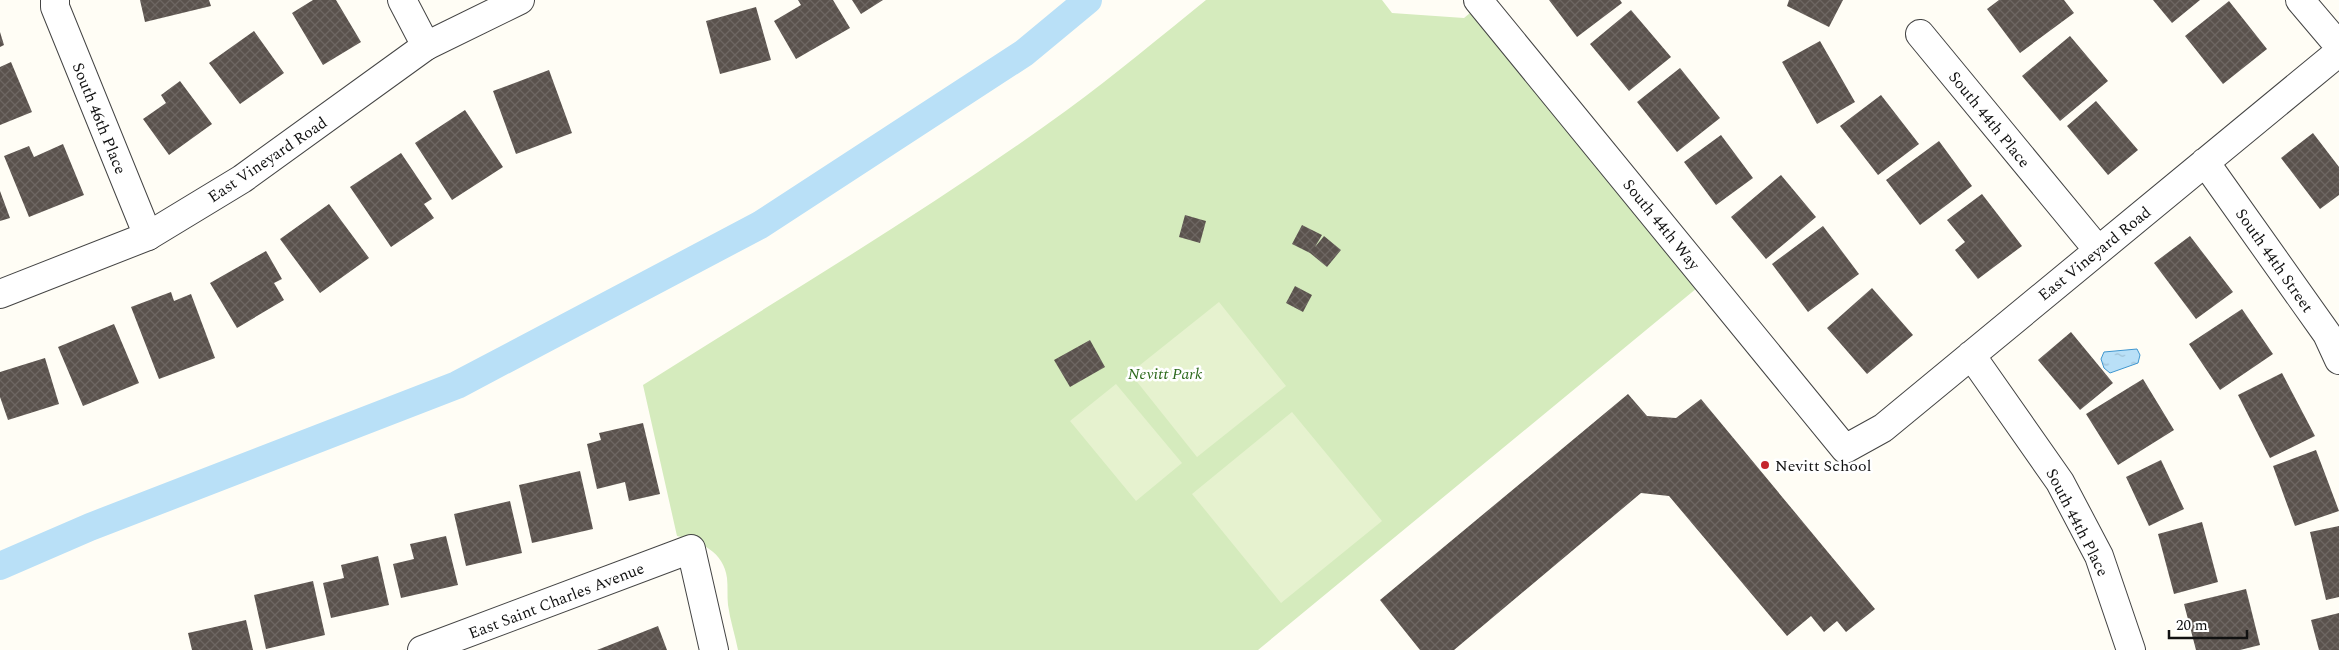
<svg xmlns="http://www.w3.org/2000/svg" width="2339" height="650" viewBox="0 0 2339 650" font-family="Spectral,serif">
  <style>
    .park { fill: #d5ebbd }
    .pitch { fill: #e6f2cf }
    .water { fill: url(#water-ripples); stroke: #3f96cf }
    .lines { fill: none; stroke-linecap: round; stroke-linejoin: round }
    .canal { stroke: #b9e0f7; stroke-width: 28 }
    .building { fill: url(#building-cross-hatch) }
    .minor-casing { stroke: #444; stroke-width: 30 }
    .tertiary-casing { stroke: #444; stroke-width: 30 }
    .minor { stroke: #fff; stroke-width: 28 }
    .tertiary { stroke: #fff; stroke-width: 28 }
    .poi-dot { fill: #c4262e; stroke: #fff; stroke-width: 2 }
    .labels { text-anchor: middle; stroke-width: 5; stroke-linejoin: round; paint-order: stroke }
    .street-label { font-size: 16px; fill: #111; stroke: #fff }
    .park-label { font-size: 16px; font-style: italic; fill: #2f6b1f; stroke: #fff }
    .poi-label { font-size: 16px; fill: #111; stroke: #fff; text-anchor: start }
  </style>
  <defs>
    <pattern id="water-ripples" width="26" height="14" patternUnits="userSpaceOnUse" patternTransform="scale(1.25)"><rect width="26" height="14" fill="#b9e0f7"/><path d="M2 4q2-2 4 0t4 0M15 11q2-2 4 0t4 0" fill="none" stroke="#9ebfd3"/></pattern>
    <pattern id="building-cross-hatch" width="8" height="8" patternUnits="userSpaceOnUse" patternTransform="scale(1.25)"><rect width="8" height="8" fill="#5a524d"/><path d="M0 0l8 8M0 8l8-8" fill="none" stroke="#6d6662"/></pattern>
  </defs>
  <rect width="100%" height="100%" fill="#fffdf5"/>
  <!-- park -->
  <path class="park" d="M 1206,0 L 1382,0 L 1392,13 L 1464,18 L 1470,13 L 1697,288 L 1258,650 L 738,650 C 735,635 730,620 728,605 C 727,596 728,587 727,578 C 724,552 700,541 677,536 L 643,385 C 786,294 931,209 1067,110 C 1115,75 1160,37 1206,0 Z"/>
  <!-- pitch -->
  <path class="pitch" d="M 1219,302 L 1286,386 L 1197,457 L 1130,373 Z
    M 1116,384 L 1182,463 L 1136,501 L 1070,421 Z
    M 1292,412 L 1382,521 L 1281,603 L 1192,494 Z"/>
  <!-- water -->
  <path class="water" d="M 2137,349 L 2140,355 L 2138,363 L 2110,373 L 2104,368 L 2101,359 L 2104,352 Z"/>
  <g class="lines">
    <!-- canal -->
    <path class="canal" d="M 0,566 L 90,527 L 457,385 L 760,225 L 1024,53 L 1088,0"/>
  </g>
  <!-- building -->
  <path class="building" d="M 140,0 L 209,0 L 211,6 L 145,22 Z
    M 313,0 L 336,0 L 361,42 L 323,65 L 292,13 Z
    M 798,0 L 833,0 L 850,28 L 796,59 L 774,21 L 801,5 Z
    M 852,0 L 883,0 L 861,14 Z
    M 1549,0 L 1620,0 L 1622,3 L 1577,37 Z
    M 1789,0 L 1843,0 L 1829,27 L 1787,6 Z
    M 1999,0 L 2064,0 L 2074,13 L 2020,53 L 1987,9 Z
    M 2153,0 L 2200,0 L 2172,23 Z
    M 2229,1 L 2267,49 L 2223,84 L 2185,36 Z
    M 756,7 L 771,60 L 720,74 L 706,21 Z
    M 1631,10 L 1671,57 L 1629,91 L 1590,44 Z
    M 254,31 L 284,73 L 240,104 L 209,63 Z
    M 0,32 L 4,45 L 0,47 Z
    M 2070,36 L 2108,81 L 2060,121 L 2022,76 Z
    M 1820,41 L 1855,102 L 1817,124 L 1782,62 Z
    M 11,62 L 32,112 L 0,125 L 0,67 Z
    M 1680,68 L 1720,118 L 1677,152 L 1637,102 Z
    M 549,70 L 572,133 L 516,154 L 493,91 Z
    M 180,81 L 212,124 L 169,155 L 143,119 L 166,103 L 161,95 Z
    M 1881,95 L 1919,144 L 1878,175 L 1840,126 Z
    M 2096,101 L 2138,150 L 2108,175 L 2067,126 Z
    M 465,110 L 503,167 L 452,200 L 415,143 Z
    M 2313,133 L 2339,167 L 2339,195 L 2320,209 L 2281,158 Z
    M 1721,135 L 1753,178 L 1716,205 L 1684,162 Z
    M 1939,141 L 1972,186 L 1920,225 L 1886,180 Z
    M 63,144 L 84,195 L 29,217 L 4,156 L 29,146 L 34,157 Z
    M 401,153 L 432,199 L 424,204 L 434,218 L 391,247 L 350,187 Z
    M 1781,175 L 1816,217 L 1766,259 L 1731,217 Z
    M 0,191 L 10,218 L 0,221 Z
    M 1982,194 L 2022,246 L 1978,279 L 1955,250 L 1965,242 L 1947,220 Z
    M 329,204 L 369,258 L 320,293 L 280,239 Z
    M 1185,215 L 1206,221 L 1200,243 L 1179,237 Z
    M 1302,225 L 1322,235 L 1315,247 L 1324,236 L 1341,250 L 1327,267 L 1310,253 L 1292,244 Z
    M 1823,226 L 1859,274 L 1808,312 L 1772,264 Z
    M 2190,236 L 2233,292 L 2196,319 L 2154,263 Z
    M 266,251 L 282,279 L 274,283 L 284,300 L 237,328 L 210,283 Z
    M 1295,286 L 1312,295 L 1303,312 L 1286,303 Z
    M 1872,288 L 1913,335 L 1867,374 L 1827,328 Z
    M 171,292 L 174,301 L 191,294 L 215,358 L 159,379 L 131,307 Z
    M 2242,309 L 2273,354 L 2220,390 L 2189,344 Z
    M 114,324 L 139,383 L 83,406 L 58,347 Z
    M 2071,332 L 2113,383 L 2080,410 L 2038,360 Z
    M 1090,340 L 1105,367 L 1070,387 L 1054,360 Z
    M 45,358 L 59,404 L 8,420 L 0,397 L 0,372 Z
    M 2282,373 L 2315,436 L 2270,458 L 2238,395 Z
    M 2143,379 L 2174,430 L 2118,465 L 2086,414 Z
    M 1628,394 L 1647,416 L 1676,418 L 1701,399 L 1875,609 L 1846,632 L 1837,621 L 1824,632 L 1811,616 L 1787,636 L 1669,496 L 1641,493 L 1454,650 L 1420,650 L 1380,600 Z
    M 643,423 L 660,494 L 629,501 L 625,482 L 597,489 L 587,444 L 601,440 L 599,433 Z
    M 2316,450 L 2339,511 L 2295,526 L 2273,466 Z
    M 2161,460 L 2184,509 L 2149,526 L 2126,477 Z
    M 580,471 L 593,529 L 532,543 L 519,485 Z
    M 510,501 L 522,553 L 466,566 L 454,514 Z
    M 2202,522 L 2218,582 L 2174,594 L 2158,534 Z
    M 2339,526 L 2339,597 L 2326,600 L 2310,532 Z
    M 446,536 L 458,585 L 401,598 L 393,564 L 414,559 L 410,544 Z
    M 378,556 L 389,605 L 331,618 L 323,583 L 344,578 L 341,565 Z
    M 313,581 L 325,635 L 266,649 L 254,595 Z
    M 2246,589 L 2260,645 L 2240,650 L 2196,650 L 2184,604 Z
    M 2339,613 L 2339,650 L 2319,650 L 2311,620 Z
    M 246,620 L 253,650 L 192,650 L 188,633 Z
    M 658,626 L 667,650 L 597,650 Z"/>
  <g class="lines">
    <defs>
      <path id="minor" d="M 55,0 L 55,7 L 148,236
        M 402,0 L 426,46
        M 1478,0 L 1845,449 L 1883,428 L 2339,52
        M 2300,0 L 2339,46
        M 1920,34 L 2098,250
        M 2205,162 L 2327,334 L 2339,360
        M 1971,355 L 2060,482 L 2099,556 L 2131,650
        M 422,650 L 691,549 L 714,650"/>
      <path id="tertiary" d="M 0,294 L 148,236 L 242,179 L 426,46 L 520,0"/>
    </defs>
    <!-- minor casing -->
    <use href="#minor" class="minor-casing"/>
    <!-- tertiary casing -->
    <use href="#tertiary" class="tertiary-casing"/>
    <!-- minor -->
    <use href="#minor" class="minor"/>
    <!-- tertiary -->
    <use href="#tertiary" class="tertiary"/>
  </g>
  <!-- markers -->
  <circle class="poi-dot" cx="1765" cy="465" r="5"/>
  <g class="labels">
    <!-- street labels -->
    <g class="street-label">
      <text transform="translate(100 118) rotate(68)" y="6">South 46th Place</text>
      <text transform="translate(1990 119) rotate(51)" y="6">South 44th Place</text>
      <text transform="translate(267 159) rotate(-34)" y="6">East Vineyard Road</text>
      <text transform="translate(1662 224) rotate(51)" y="6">South 44th Way</text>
      <text transform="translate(2094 253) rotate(-39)" y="6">East Vineyard Road</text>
      <text transform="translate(2275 260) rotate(55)" y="6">South 44th Street</text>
      <text transform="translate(2078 522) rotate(63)" y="6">South 44th Place</text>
      <text transform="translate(556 600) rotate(-21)" y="6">East Saint Charles Avenue</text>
    </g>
    <!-- park labels -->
    <g class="park-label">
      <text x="1165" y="379">Nevitt Park</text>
    </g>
    <!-- poi labels -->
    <g class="poi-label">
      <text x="1775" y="471">Nevitt School</text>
    </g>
  </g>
  <!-- scale -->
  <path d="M2169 630v8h78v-8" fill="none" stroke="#111111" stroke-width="2.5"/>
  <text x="2176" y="630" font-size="15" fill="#111111" stroke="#ffffff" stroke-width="4" paint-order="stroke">20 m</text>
</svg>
